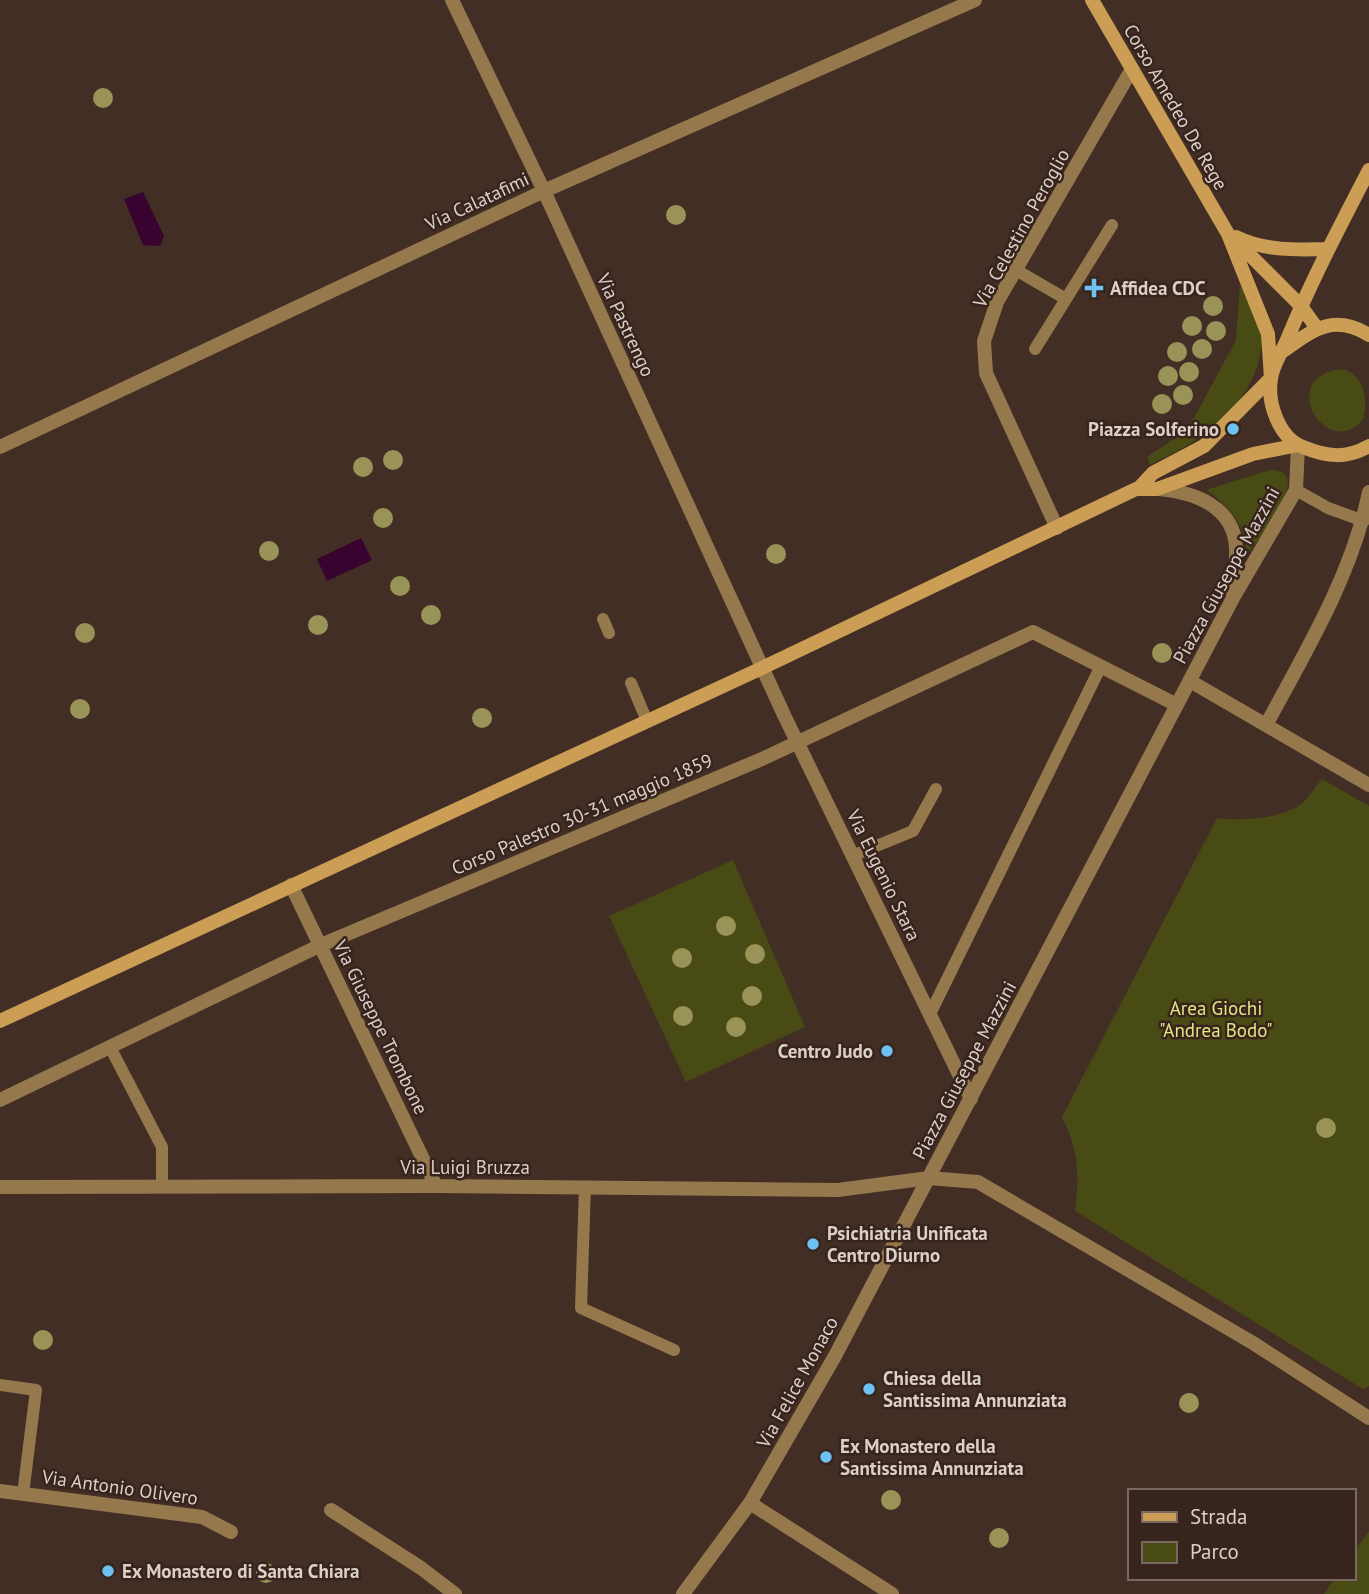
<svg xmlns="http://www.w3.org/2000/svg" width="1369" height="1594" viewBox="0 0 1369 1594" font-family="'PT Sans',sans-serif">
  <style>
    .green { fill: #494b14 }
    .water { fill: #38032e }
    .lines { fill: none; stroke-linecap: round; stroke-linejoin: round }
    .lane { stroke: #95784c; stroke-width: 12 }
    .street { stroke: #95784c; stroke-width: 14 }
    .secondary { stroke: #cc9e55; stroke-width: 14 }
    .tree { fill: #999357 }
    .poi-dot { fill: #6ec2f3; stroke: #37241c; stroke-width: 2.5 }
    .labels { text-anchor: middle; stroke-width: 5; stroke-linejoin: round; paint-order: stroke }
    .street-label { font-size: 19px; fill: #dccec9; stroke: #37241c }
    .poi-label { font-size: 19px; font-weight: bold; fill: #dccec9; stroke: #37241c; text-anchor: start }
    .park-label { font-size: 19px; fill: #e1e680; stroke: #37241c }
  </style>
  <rect width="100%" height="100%" fill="#422e25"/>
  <!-- green -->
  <path class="green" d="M 1240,285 C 1246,295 1255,306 1259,318 C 1264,331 1262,346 1259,360 C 1244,414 1198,442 1150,465 L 1147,457 L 1177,437 L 1193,420 L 1236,340 Z
    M 1343,369 C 1364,376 1369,399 1363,419 C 1328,463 1273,376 1343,369 Z
    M 1270,470 C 1317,469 1258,541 1247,554 C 1244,523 1231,508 1206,490 Z
    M 1322,779 L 1369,806 L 1369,1386 L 1363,1389 L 1075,1211 C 1080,1176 1078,1148 1062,1117 L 1217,818 C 1242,821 1277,820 1300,805 C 1308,799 1315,787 1322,779 Z
    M 733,860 L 805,1027 L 686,1082 L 609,916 Z
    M 1369,1531 L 1369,1594 L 1324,1594 L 1335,1578 L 1353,1578 L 1353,1553 Z"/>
  <!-- water -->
  <path class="water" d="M 143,192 L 164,236 L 160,246 L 143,245 L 124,199 Z
    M 361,538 L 372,560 L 327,581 L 317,559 Z"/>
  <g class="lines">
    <!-- lane -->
    <path class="lane" d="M 1016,270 L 1066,299
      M 1035,349 L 1112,225
      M 1296,490 L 1328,508 L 1364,521
      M 603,619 L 609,633
      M 631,683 L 647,721
      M 852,856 L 913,831 L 936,789
      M 930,1014 L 1101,666
      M 110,1047 L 162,1147 L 162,1186
      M 585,1187 L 581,1308 L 674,1350
      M 0,1385 L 36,1390 L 23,1494"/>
    <!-- street -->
    <path class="street" d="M 452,0 L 544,191 L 784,715 L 971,1099
      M 0,447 L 544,191 L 975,0
      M 1158,489 C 1194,492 1234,506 1236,548 C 1237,564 1233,582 1233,597
      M 1057,528 L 986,373 L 984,341 L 997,302 L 1132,69
      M 1190,681 L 1369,785
      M 1266,725 C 1306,651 1352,575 1369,492
      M 291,885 L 436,1186
      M 0,1100 L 321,945 L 762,759 L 1033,632 L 1177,705
      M 0,1187 L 436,1186 L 838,1190 L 929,1178 L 978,1182 L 1253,1343 L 1369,1418
      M 0,1491 L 202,1517 L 231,1532
      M 750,1503 L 892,1594
      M 331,1510 L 421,1568 L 455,1594
      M 683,1594 L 750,1503 L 835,1356 L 1233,598 L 1296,490 L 1298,445"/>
    <!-- secondary -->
    <path class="secondary" d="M 1092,0 L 1228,234 L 1268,334 L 1271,378 L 1204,446 L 1153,473 L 1139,488
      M 1369,170 C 1340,226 1311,281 1287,340 C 1282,352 1272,366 1271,379 C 1267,403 1279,438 1303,447 C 1327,457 1346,459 1369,446
      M 1236,237 C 1265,251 1296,250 1328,249
      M 1234,239 L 1301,306 L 1316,327
      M 1283,351 C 1313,330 1333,313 1369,335
      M 0,1021 L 762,668 L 1136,489 L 1157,489 L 1253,454 L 1298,445"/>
  </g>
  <!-- trees -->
  <g class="tree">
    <circle cx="103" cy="98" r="10"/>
    <circle cx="676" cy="215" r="10"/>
    <circle cx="1213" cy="306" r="10"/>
    <circle cx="1192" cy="326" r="10"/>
    <circle cx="1216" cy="331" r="10"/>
    <circle cx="1202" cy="349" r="10"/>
    <circle cx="1177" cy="352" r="10"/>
    <circle cx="1189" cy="372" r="10"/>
    <circle cx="1168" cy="376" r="10"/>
    <circle cx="1183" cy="395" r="10"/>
    <circle cx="1162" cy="404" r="10"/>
    <circle cx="393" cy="460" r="10"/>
    <circle cx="363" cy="467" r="10"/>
    <circle cx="383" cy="518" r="10"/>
    <circle cx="269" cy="551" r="10"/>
    <circle cx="776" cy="554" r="10"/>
    <circle cx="400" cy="586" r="10"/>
    <circle cx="431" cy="615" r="10"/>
    <circle cx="318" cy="625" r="10"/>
    <circle cx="85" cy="633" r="10"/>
    <circle cx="1162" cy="653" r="10"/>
    <circle cx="80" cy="709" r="10"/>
    <circle cx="482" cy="718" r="10"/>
    <circle cx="726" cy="926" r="10"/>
    <circle cx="755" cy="954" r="10"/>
    <circle cx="682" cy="958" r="10"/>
    <circle cx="752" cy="996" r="10"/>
    <circle cx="683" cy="1016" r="10"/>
    <circle cx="736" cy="1027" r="10"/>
    <circle cx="1326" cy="1128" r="10"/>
    <circle cx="43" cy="1340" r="10"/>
    <circle cx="1189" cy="1403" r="10"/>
    <circle cx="891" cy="1500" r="10"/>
    <circle cx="999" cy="1538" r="10"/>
    <circle cx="266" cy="1573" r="10"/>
  </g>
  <!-- markers -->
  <g class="poi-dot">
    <path d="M1090.5 277.5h7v7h7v7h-7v7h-7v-7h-7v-7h7z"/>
    <circle cx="1233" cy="429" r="7"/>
    <circle cx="887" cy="1051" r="7"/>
    <circle cx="813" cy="1244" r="7"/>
    <circle cx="869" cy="1389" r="7"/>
    <circle cx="826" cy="1457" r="7"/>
    <circle cx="108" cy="1571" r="7"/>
  </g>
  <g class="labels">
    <!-- street labels -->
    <g class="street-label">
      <text transform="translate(1176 107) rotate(60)" y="7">Corso Amedeo De Rege</text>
      <text transform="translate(477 201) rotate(-25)" y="7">Via Calatafimi</text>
      <text transform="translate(1021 228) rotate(-61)" y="7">Via Celestino Peroglio</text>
      <text transform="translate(626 325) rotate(65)" y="7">Via Pastrengo</text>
      <text transform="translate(1226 575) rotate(-61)" y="7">Piazza Giuseppe Mazzini</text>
      <text transform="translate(582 814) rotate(-23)" y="7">Corso Palestro 30-31 maggio 1859</text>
      <text transform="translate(884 875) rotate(64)" y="7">Via Eugenio Stara</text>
      <text transform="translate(381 1027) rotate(64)" y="7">Via Giuseppe Trombone</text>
      <text transform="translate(964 1070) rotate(-62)" y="7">Piazza Giuseppe Mazzini</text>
      <text x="465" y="1174">Via Luigi Bruzza</text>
      <text transform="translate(797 1382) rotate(-61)" y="7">Via Felice Monaco</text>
      <text transform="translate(120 1487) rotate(8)" y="7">Via Antonio Olivero</text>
    </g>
    <!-- poi labels -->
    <g class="poi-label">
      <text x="1110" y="295">Affidea CDC</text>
      <text x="1219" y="436" text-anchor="end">Piazza Solferino</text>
      <text x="873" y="1058" text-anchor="end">Centro Judo</text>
      <text x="827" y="1240">Psichiatria Unificata<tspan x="827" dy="22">Centro Diurno</tspan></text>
      <text x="883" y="1385">Chiesa della<tspan x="883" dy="22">Santissima Annunziata</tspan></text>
      <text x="840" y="1453">Ex Monastero della<tspan x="840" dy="22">Santissima Annunziata</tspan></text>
      <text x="122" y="1578">Ex Monastero di Santa Chiara</text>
    </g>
    <!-- park labels -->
    <g class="park-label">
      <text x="1216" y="1015">Area Giochi<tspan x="1216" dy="22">"Andrea Bodo"</tspan></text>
    </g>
  </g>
  <!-- legend -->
  <rect x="1128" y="1489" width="228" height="91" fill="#37241c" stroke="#796861" stroke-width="2"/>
  <rect x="1142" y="1512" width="35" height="10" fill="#cc9e55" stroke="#796861" stroke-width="2"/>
  <text x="1190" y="1524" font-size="21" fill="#dccec9">Strada</text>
  <rect x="1142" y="1542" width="35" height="21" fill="#494b14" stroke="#796861" stroke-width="2"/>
  <text x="1190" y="1559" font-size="21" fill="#dccec9">Parco</text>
</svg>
